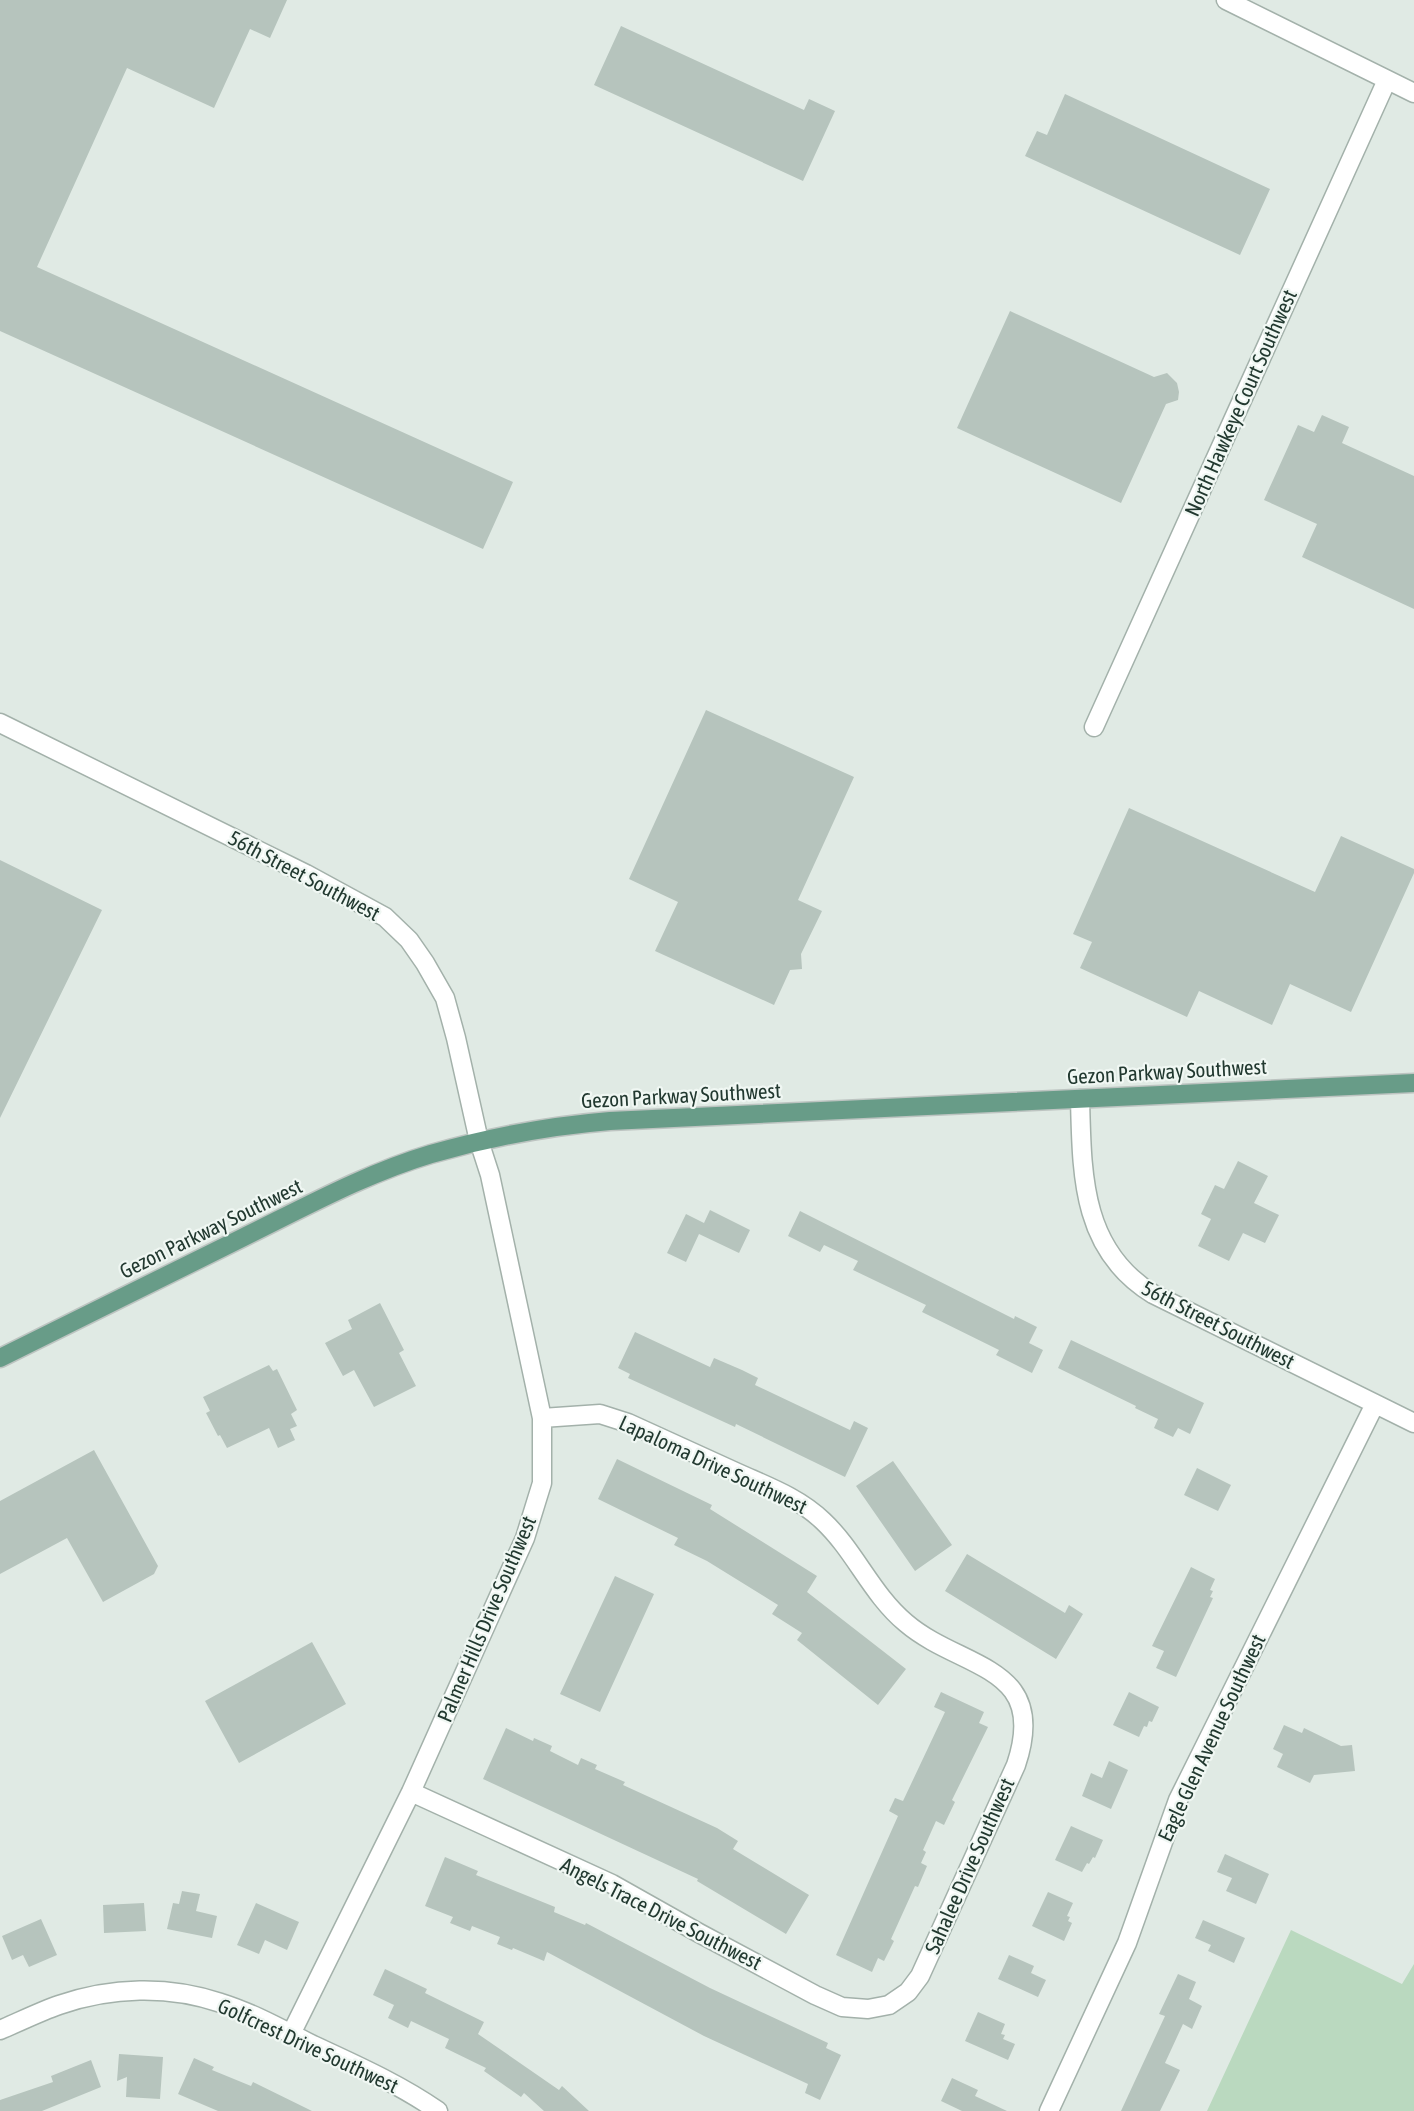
<svg xmlns="http://www.w3.org/2000/svg" width="1414" height="2111" viewBox="0 0 1414 2111" font-family="'Asap Condensed',sans-serif">
  <style>
    .green { fill: #bad9bf }
    .building { fill: #b6c4bd }
    .lines { fill: none; stroke-linecap: round; stroke-linejoin: round }
    .minor-casing { stroke: #a3b1aa; stroke-width: 21 }
    .major-casing { stroke: #bdc4c1; stroke-width: 21 }
    .minor { stroke: #fff; stroke-width: 18 }
    .major { stroke: #689c88; stroke-width: 18 }
    .labels { text-anchor: middle; stroke-width: 4.5; stroke-linejoin: round; paint-order: stroke }
    .street-label { font-size: 21px; fill: #223930; stroke: #f0f7f3 }
  </style>
  <rect width="100%" height="100%" fill="#e0eae4"/>
  <!-- green -->
  <path class="green" d="M 1291,1930 L 1402,1984 L 1414,1964 L 1414,2111 L 1207,2111 Z"/>
  <!-- building -->
  <path class="building" d="M 0,0 L 287,0 L 270,38 L 250,29 L 214,108 L 127,68 L 37,267 L 513,482 L 483,549 L 0,331 Z
    M 621,26 L 804,110 L 809,99 L 835,111 L 803,181 L 594,85 Z
    M 1065,94 L 1270,189 L 1240,255 L 1025,156 L 1037,131 L 1047,135 Z
    M 1010,311 L 1154,377 L 1167,373 L 1177,383 L 1179,392 L 1178,400 L 1166,404 L 1121,503 L 957,428 Z
    M 1322,415 L 1349,427 L 1342,443 L 1414,476 L 1414,609 L 1302,557 L 1317,524 L 1264,500 L 1298,425 L 1314,432 Z
    M 706,710 L 854,777 L 798,900 L 822,911 L 801,954 L 802,969 L 790,970 L 774,1005 L 655,951 L 678,902 L 629,879 Z
    M 1129,808 L 1315,892 L 1341,836 L 1414,869 L 1414,873 L 1351,1012 L 1290,984 L 1272,1025 L 1199,991 L 1187,1017 L 1080,968 L 1092,942 L 1073,934 Z
    M 0,860 L 102,910 L 0,1118 Z
    M 1238,1161 L 1268,1176 L 1254,1203 L 1279,1215 L 1265,1243 L 1243,1233 L 1229,1261 L 1198,1246 L 1211,1219 L 1201,1214 L 1215,1185 L 1224,1189 Z
    M 710,1210 L 750,1230 L 739,1253 L 699,1234 L 686,1262 L 667,1253 L 686,1214 L 704,1223 Z
    M 800,1211 L 1014,1319 L 1015,1316 L 1037,1327 L 1029,1343 L 1043,1350 L 1032,1373 L 996,1355 L 999,1350 L 922,1312 L 926,1305 L 853,1270 L 858,1261 L 824,1245 L 820,1252 L 788,1236 Z
    M 380,1303 L 404,1350 L 399,1353 L 416,1386 L 374,1407 L 354,1370 L 343,1376 L 325,1343 L 352,1329 L 348,1320 Z
    M 635,1332 L 710,1367 L 714,1358 L 742,1370 L 758,1378 L 755,1385 L 850,1430 L 854,1421 L 868,1428 L 845,1477 L 736,1424 L 735,1427 L 628,1378 L 630,1374 L 618,1368 Z
    M 1071,1340 L 1204,1403 L 1190,1434 L 1178,1428 L 1173,1437 L 1154,1428 L 1158,1419 L 1135,1408 L 1136,1406 L 1058,1368 Z
    M 269,1365 L 273,1371 L 277,1369 L 297,1410 L 291,1414 L 297,1426 L 290,1429 L 295,1440 L 278,1448 L 269,1428 L 227,1448 L 220,1435 L 218,1436 L 206,1413 L 210,1411 L 203,1397 Z
    M 94,1450 L 158,1566 L 154,1574 L 103,1602 L 67,1538 L 0,1574 L 0,1501 Z
    M 617,1459 L 712,1505 L 710,1509 L 817,1576 L 807,1592 L 906,1669 L 878,1705 L 797,1640 L 802,1633 L 772,1614 L 778,1605 L 707,1561 L 674,1545 L 678,1538 L 598,1499 Z
    M 893,1461 L 952,1545 L 915,1571 L 856,1486 Z
    M 1197,1468 L 1231,1485 L 1218,1511 L 1184,1495 Z
    M 967,1554 L 1065,1613 L 1069,1605 L 1083,1614 L 1056,1659 L 945,1591 Z
    M 1191,1567 L 1215,1579 L 1210,1590 L 1213,1591 L 1210,1597 L 1213,1598 L 1176,1677 L 1156,1668 L 1164,1651 L 1152,1646 Z
    M 615,1576 L 654,1594 L 600,1712 L 560,1694 Z
    M 312,1642 L 346,1704 L 239,1763 L 205,1701 Z
    M 941,1692 L 984,1712 L 979,1723 L 988,1727 L 952,1800 L 955,1802 L 944,1825 L 936,1821 L 923,1850 L 926,1852 L 921,1863 L 927,1866 L 918,1887 L 915,1886 L 891,1939 L 894,1941 L 884,1961 L 878,1958 L 872,1972 L 836,1955 L 898,1816 L 889,1811 L 895,1798 L 903,1801 L 945,1712 L 934,1707 Z
    M 1129,1692 L 1159,1707 L 1152,1722 L 1149,1721 L 1147,1727 L 1144,1726 L 1139,1737 L 1113,1725 Z
    M 1284,1725 L 1302,1733 L 1304,1728 L 1341,1746 L 1352,1745 L 1355,1771 L 1314,1775 L 1310,1783 L 1277,1767 L 1283,1754 L 1273,1749 Z
    M 506,1728 L 533,1741 L 534,1738 L 552,1746 L 550,1751 L 578,1765 L 581,1758 L 597,1765 L 595,1769 L 625,1782 L 623,1785 L 717,1828 L 738,1841 L 733,1849 L 809,1895 L 786,1934 L 697,1881 L 698,1879 L 483,1779 Z
    M 1109,1761 L 1128,1770 L 1111,1809 L 1082,1796 L 1091,1773 L 1102,1778 Z
    M 1071,1826 L 1103,1840 L 1095,1858 L 1093,1857 L 1089,1864 L 1087,1863 L 1082,1872 L 1055,1860 Z
    M 1225,1854 L 1269,1874 L 1256,1904 L 1226,1891 L 1232,1878 L 1217,1872 Z
    M 445,1857 L 478,1871 L 476,1875 L 555,1907 L 554,1912 L 585,1925 L 586,1923 L 710,1988 L 828,2043 L 826,2048 L 841,2055 L 820,2100 L 805,2093 L 808,2084 L 704,2036 L 547,1952 L 544,1961 L 513,1948 L 512,1950 L 497,1944 L 500,1937 L 472,1926 L 470,1931 L 450,1923 L 453,1917 L 425,1906 Z
    M 182,1891 L 200,1894 L 196,1911 L 217,1916 L 212,1938 L 167,1929 L 173,1903 L 179,1904 Z
    M 1048,1892 L 1073,1903 L 1067,1916 L 1070,1917 L 1068,1921 L 1072,1923 L 1064,1941 L 1032,1926 Z
    M 144,1903 L 146,1931 L 104,1933 L 103,1905 Z
    M 256,1903 L 299,1922 L 287,1950 L 265,1940 L 259,1954 L 237,1945 Z
    M 41,1919 L 57,1955 L 29,1967 L 23,1955 L 12,1960 L 2,1936 Z
    M 1203,1920 L 1245,1938 L 1234,1963 L 1208,1951 L 1211,1945 L 1195,1938 Z
    M 1009,1955 L 1034,1966 L 1031,1973 L 1046,1980 L 1038,1997 L 998,1979 Z
    M 385,1969 L 427,1989 L 425,1993 L 484,2022 L 478,2034 L 559,2090 L 562,2086 L 589,2111 L 544,2111 L 524,2093 L 521,2097 L 484,2071 L 486,2068 L 445,2048 L 449,2039 L 411,2021 L 408,2028 L 388,2018 L 394,2005 L 373,1995 Z
    M 1178,1974 L 1196,1982 L 1189,1999 L 1202,2006 L 1192,2029 L 1183,2024 L 1165,2063 L 1180,2070 L 1160,2111 L 1121,2111 L 1165,2016 L 1159,2014 Z
    M 978,2012 L 1005,2024 L 1001,2034 L 1005,2035 L 1003,2039 L 1015,2044 L 1008,2060 L 965,2041 Z
    M 119,2054 L 163,2057 L 160,2099 L 126,2097 L 127,2077 L 117,2081 Z
    M 194,2058 L 214,2067 L 212,2070 L 251,2086 L 253,2082 L 312,2111 L 218,2111 L 178,2094 Z
    M 91,2060 L 101,2087 L 42,2111 L 0,2111 L 0,2100 L 53,2082 L 51,2076 Z
    M 952,2078 L 978,2090 L 975,2096 L 1007,2111 L 962,2111 L 941,2101 Z"/>
  <g class="lines">
    <defs>
      <path id="minor" d="M 1226,0 L 1414,93
        M 0,723 L 306,874 L 385,917 L 409,940 L 425,963 L 445,998 L 456,1038 L 479,1141 L 490,1175 L 542,1418 L 542,1483 L 525,1538 L 411,1792 L 291,2034
        M 1094,727 L 1387,80
        M 1080,1099 C 1082,1174 1081,1250 1153,1294 L 1414,1423
        M 411,1792 L 612,1884 L 699,1933 L 815,1995 L 842,2007 L 868,2009 L 889,2005 L 908,1992 L 920,1976 L 1016,1765 C 1050,1664 961,1670 906,1623 C 872,1595 855,1551 823,1521 C 799,1498 769,1487 740,1474 C 702,1457 665,1440 628,1423 L 600,1414 L 542,1418
        M 0,2030 C 19,2022 39,2012 59,2005 C 111,1987 168,1985 221,2003 C 253,2013 283,2030 313,2045 C 356,2065 399,2084 438,2111
        M 1049,2111 L 1127,1943 L 1178,1800 L 1375,1404"/>
      <path id="major" d="M 0,1358 C 81,1318 163,1277 244,1237 C 305,1207 367,1173 431,1154 C 490,1137 549,1126 610,1121 L 1414,1083"/>
    </defs>
    <!-- minor casing -->
    <use href="#minor" class="minor-casing"/>
    <!-- major casing -->
    <use href="#major" class="major-casing"/>
    <!-- minor -->
    <use href="#minor" class="minor"/>
    <!-- major -->
    <use href="#major" class="major"/>
  </g>
  <g class="labels">
    <!-- street labels -->
    <g class="street-label">
      <text transform="translate(1241 403) rotate(-66)" y="7">North Hawkeye Court Southwest</text>
      <text transform="translate(304 876) rotate(28)" y="7">56th Street Southwest</text>
      <text transform="translate(1167 1072) rotate(-3)" y="7">Gezon Parkway Southwest</text>
      <text transform="translate(681 1096) rotate(-3)" y="7">Gezon Parkway Southwest</text>
      <text transform="translate(211 1229) rotate(-26)" y="7">Gezon Parkway Southwest</text>
      <text transform="translate(1218 1325) rotate(27)" y="7">56th Street Southwest</text>
      <text transform="translate(713 1465) rotate(25)" y="7">Lapaloma Drive Southwest</text>
      <text transform="translate(487 1619) rotate(-67)" y="7">Palmer Hills Drive Southwest</text>
      <text transform="translate(1212 1738) rotate(-65)" y="7">Eagle Glen Avenue Southwest</text>
      <text transform="translate(970 1866) rotate(-66)" y="7">Sahalee Drive Southwest</text>
      <text transform="translate(661 1914) rotate(27)" y="7">Angels Trace Drive Southwest</text>
      <text transform="translate(308 2046) rotate(25)" y="7">Golfcrest Drive Southwest</text>
    </g>
  </g>
</svg>
